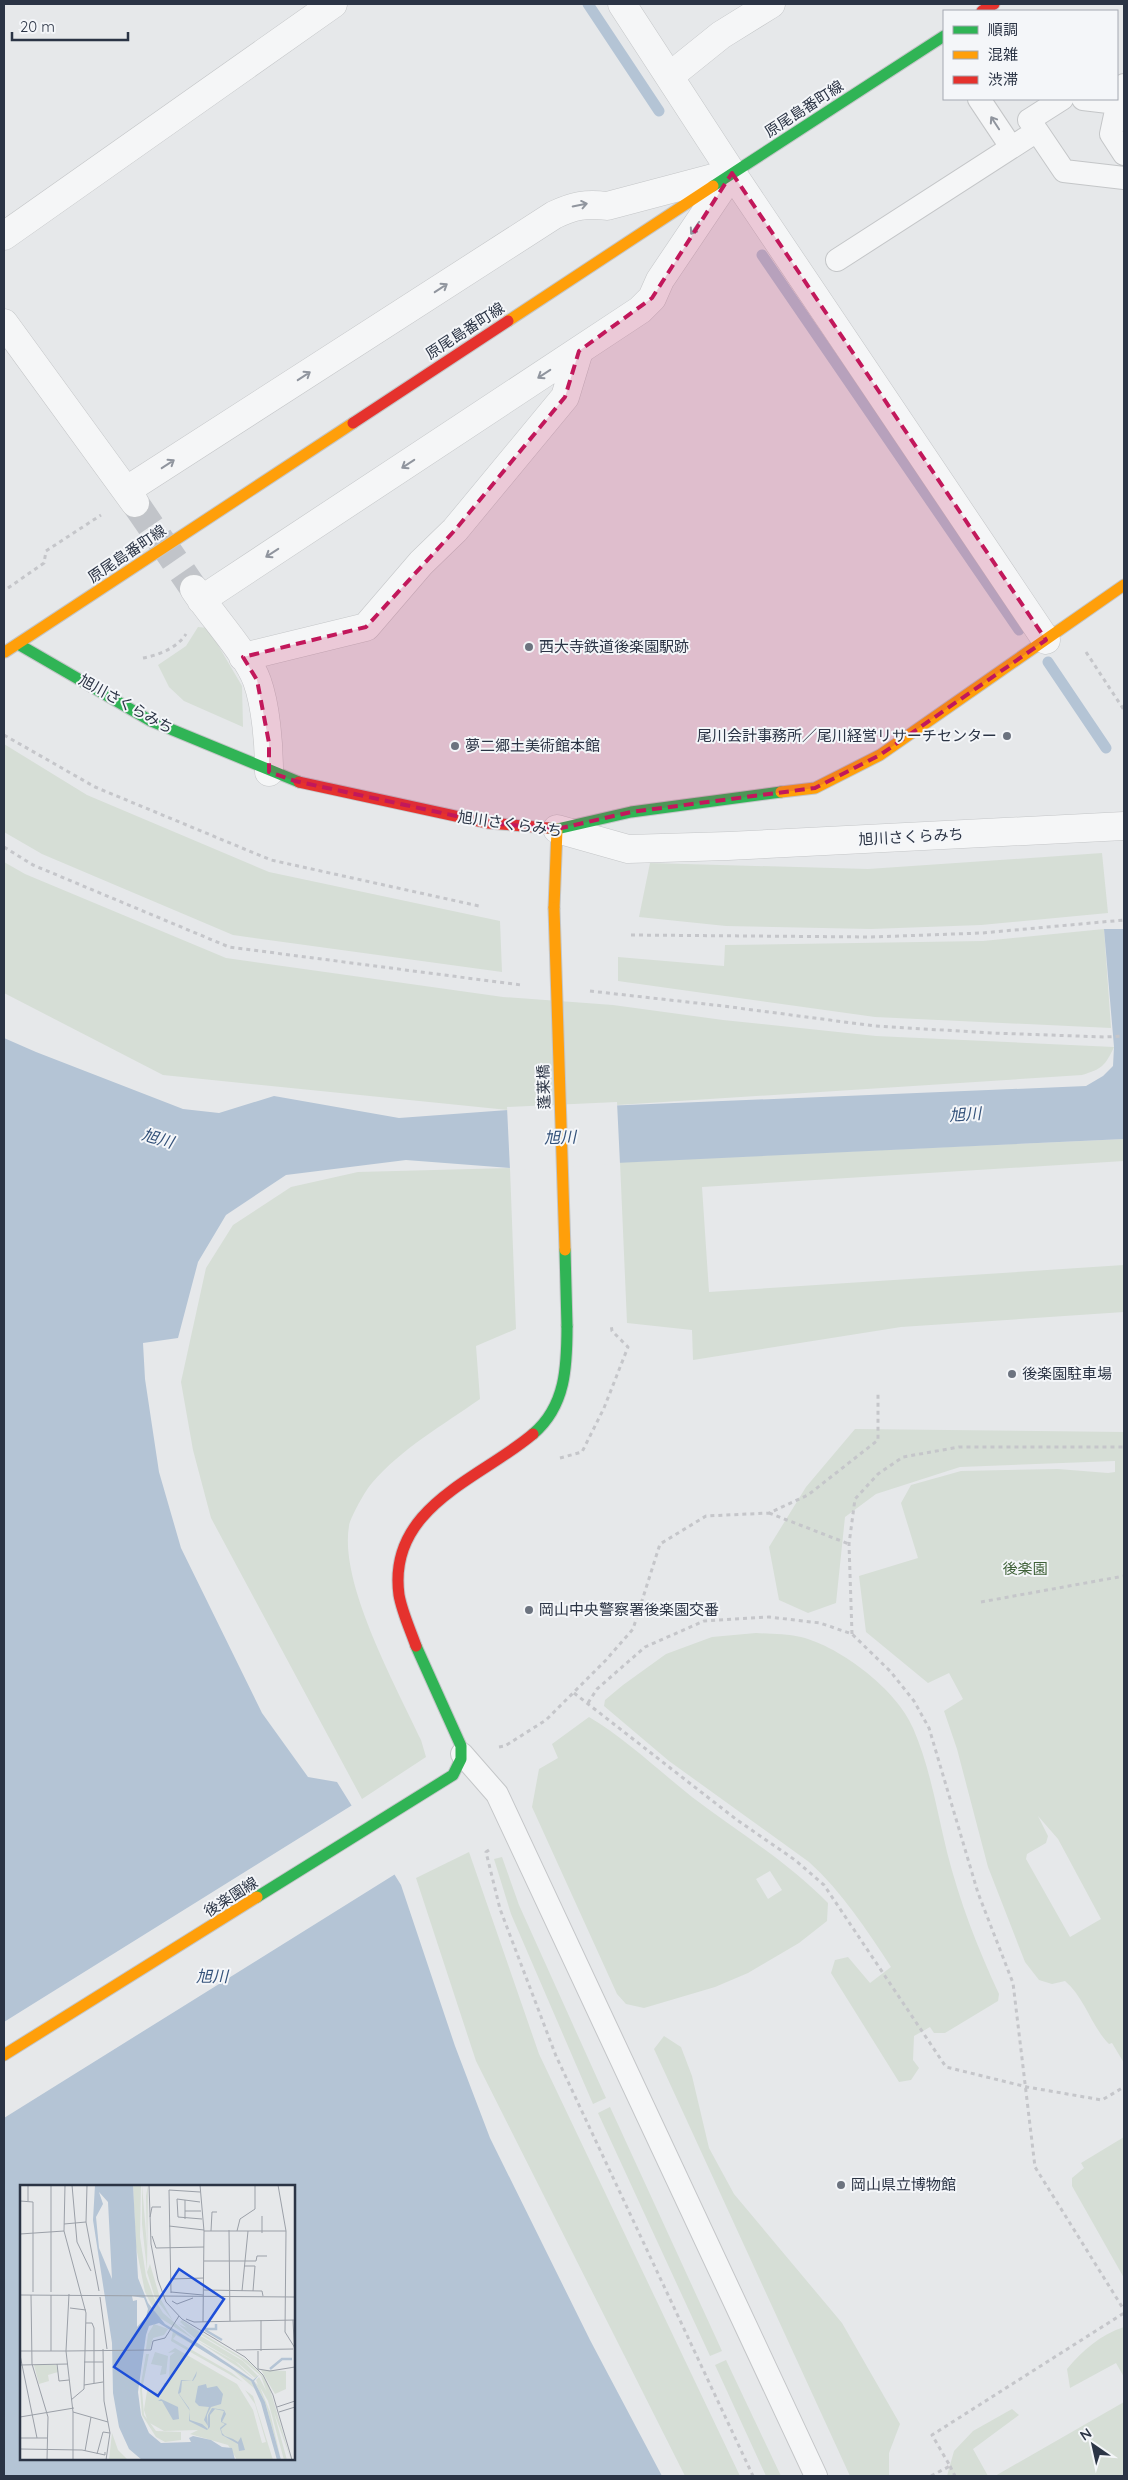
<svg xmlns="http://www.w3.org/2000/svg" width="1128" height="2480" viewBox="0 0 1128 2480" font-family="Quicksand,'Noto Sans JP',sans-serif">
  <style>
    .green { fill: #d6ded6; fill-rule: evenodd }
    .water { fill: #b4c4d5; fill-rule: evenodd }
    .pier { fill: #e6e8ea }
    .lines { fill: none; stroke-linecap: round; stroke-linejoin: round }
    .stream { stroke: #b4c4d5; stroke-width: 11 }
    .street-tunnel { stroke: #c1c4c9; stroke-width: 28; stroke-dasharray: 28 14; stroke-linecap: butt }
    .lane-casing { stroke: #c4c6c8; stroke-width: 24 }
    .street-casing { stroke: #c4c6c8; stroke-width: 29 }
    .fast-casing { stroke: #c4c6c8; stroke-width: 13 }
    .slow-casing { stroke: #c4c6c8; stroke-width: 13 }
    .jam-casing { stroke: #c4c6c8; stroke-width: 13 }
    .path { stroke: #c5c6ca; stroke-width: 3; stroke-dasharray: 4 4; stroke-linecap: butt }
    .lane { stroke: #f5f6f7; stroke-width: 22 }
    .street { stroke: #f5f6f7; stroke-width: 28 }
    .fast { stroke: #30b455; stroke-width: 11 }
    .slow { stroke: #ff9f0a; stroke-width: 11 }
    .jam { stroke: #e5322d; stroke-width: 11 }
    .fast-bridge-casing { stroke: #c4c6c8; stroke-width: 13; stroke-linecap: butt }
    .slow-bridge-casing { stroke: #c4c6c8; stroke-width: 13; stroke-linecap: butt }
    .fast-bridge { stroke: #30b455; stroke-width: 11 }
    .slow-bridge { stroke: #ff9f0a; stroke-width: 11 }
    .oneway { stroke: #90959e }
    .marked { fill: #c2185b; fill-opacity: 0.2; stroke: #c2185b; stroke-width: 4; stroke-dasharray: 10 6; stroke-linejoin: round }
    .poi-dot { fill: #6c737f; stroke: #f4f6f9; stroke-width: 2 }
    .labels { text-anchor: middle; stroke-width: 4; stroke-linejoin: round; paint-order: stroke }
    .street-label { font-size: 15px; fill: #2b3445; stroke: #f4f6f9 }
    .poi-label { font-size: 15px; fill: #2b3445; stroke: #f4f6f9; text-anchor: start }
    .park-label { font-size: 15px; fill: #3f6138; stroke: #f4f6f9 }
    .water-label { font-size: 16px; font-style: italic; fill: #34527a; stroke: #f4f6f9 }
    .inset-river { fill: none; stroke: #b4c4d5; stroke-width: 2.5 }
    .inset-road { fill: none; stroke: #9ba0a8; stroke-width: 1 }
    .view { fill: #1d4ed8; fill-opacity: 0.15; stroke: #1d4ed8; stroke-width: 2.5 }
    .inset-edge { fill: none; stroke: #2b3445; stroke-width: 2.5 }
  </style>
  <rect width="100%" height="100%" fill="#e6e8ea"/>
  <!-- green -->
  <path class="green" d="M 198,627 L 208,628 L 242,686 L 243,727 L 184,701 L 169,687 L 158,665 L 186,646 Z
    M 4,744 L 87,795 L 269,872 L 500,921 L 502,972 L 233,935 L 42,854 L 4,832 Z
    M 1102,853 L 1108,913 L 981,925 L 871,929 L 726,926 L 639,917 L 650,863 L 868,869 Z
    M 4,862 L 25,874 L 226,958 L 503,997 L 613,1005 L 723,1020 L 876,1036 L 1114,1047 C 1105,1066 1102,1069 1082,1075 L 617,1105 L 508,1110 L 163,1075 L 4,993 Z
    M 1104,929 L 1111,1028 L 875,1017 L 618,981 L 618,957 L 724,966 L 725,945 L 983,941 Z
    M 1124,1139 L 1124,1161 L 702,1187 L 709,1292 L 1124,1265 L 1124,1312 L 901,1327 L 693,1360 L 692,1330 L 627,1323 L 620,1162 Z
    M 510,1168 L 516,1329 L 476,1346 L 480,1399 C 443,1425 401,1449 372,1483 C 366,1489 350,1518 349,1526 C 339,1584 396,1686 421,1740 L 426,1757 L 362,1799 L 211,1518 L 193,1450 L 181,1382 L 206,1268 L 233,1225 L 291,1187 L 358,1172 Z
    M 855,1429 L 1124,1432 L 1124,2063 L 1112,2043 L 1109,2044 C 1091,2026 1085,1998 1065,1981 L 1052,1984 L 1039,1980 L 1025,1962 L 988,1867 L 957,1749 L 944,1711 L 963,1699 L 949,1673 L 928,1683 L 866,1632 L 859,1576 L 918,1558 L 901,1503 L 911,1485 L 961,1471 L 1058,1469 L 1108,1473 L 1115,1472 L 1115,1461 L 960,1467 L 876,1494 L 845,1517 L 836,1603 L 808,1613 L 779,1600 L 769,1547 L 806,1487 ZM 1038,1816 L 1058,1839 L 1101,1919 L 1070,1937 L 1026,1859 L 1027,1854 L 1046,1843 L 1048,1836 Z
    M 756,1633 C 771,1634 787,1634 801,1637 C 841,1647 897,1690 913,1728 C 930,1767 937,1811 947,1852 C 959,1900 978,1949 999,1994 L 998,2001 L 945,2033 L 934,2033 L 930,2027 L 914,2036 L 913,2060 L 919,2068 L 911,2080 L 899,2082 L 831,1973 L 835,1960 L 848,1957 L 870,1983 L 891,1967 C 867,1930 842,1892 809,1862 L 669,1761 L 604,1706 L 605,1700 L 623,1685 L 666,1654 L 712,1637 Z
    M 589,1717 C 626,1739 658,1770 692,1797 C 738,1832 787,1861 828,1903 L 827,1921 L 799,1943 L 748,1973 L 715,1987 L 644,2008 L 626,2004 L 617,1994 L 532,1807 L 539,1769 L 558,1758 L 552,1744 ZM 770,1871 L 782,1890 L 768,1899 L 756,1879 Z
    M 469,1852 L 539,2054 L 740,2476 L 685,2476 L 476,2061 L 416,1878 Z
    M 502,1857 L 519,1905 L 606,2098 L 593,2104 L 511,1914 L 494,1859 Z
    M 664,2036 L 681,2047 L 692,2076 L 709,2148 L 734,2194 L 842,2323 L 900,2424 L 889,2453 L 889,2476 L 850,2476 L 654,2049 Z
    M 610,2107 L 722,2351 L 710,2356 L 598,2113 Z
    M 1124,2137 L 1124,2278 L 1072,2186 L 1072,2178 L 1084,2168 L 1081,2163 Z
    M 1124,2327 L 1124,2377 L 1116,2363 L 1070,2388 L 1067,2369 C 1083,2350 1100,2335 1124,2327 Z
    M 726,2360 L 781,2476 L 766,2476 L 715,2365 Z
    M 1124,2402 L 1124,2476 L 995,2476 Z
    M 1012,2409 L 1019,2415 L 973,2449 L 988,2476 L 947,2476 L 954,2451 L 973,2431 Z"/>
  <!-- water -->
  <path class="water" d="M 1104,929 L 1124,929 L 1124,1139 L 510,1168 L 406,1160 L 286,1175 L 226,1215 L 198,1262 L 178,1338 L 143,1343 L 145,1379 L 159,1472 L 181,1548 L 262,1713 L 308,1777 L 337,1782 L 401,1885 L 455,2046 L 490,2138 L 590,2340 L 662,2476 L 4,2476 L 4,1038 L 36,1052 L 183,1109 L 219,1113 L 274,1096 L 399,1118 L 508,1110 L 1086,1086 L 1103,1076 L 1113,1066 L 1114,1047 ZM 21,2186 L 294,2186 L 294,2459 L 21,2459 Z"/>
  <!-- pier -->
  <path class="pier" d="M 617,1102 L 620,1164 L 510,1170 L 507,1107 Z
    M 354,1804 L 397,1873 L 4,2118 L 4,2022 Z"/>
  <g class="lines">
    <!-- stream -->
    <path class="stream" d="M 588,4 L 659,111
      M 762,255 L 1019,630
      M 1048,662 L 1106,748"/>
    <!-- street-tunnel -->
    <path class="street-tunnel" d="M 135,503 L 194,589"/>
    <defs>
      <path id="lane" d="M 1124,85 L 1121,87 L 1111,134 L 1124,154
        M 979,99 L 1011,147
        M 1083,99 L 1117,103
        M 1037,131 L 1029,120 L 1062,99
        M 837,260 L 1037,131 L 1064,171 L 1124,178
        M 462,1754 L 497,1794 L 816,2476"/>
      <path id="street" d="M 622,4 L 732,173 L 1046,640
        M 670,76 L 721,35 L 771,4
        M 4,236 L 333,4
        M 4,323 L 135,503
        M 127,490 L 554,215 C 573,206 586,203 607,206 L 728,174
        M 194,589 C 211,615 248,655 257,681 C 266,706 269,745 269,772
        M 201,600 L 640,310 L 652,298 L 660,280 L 732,173
        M 243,657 L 366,627 L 421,563 L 455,530 L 565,397 L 579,351
        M 557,829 L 628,849 L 728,846 L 1124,826"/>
      <path id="fast" d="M 713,186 L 944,36
        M 18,644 L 151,721 L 299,782
        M 548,828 L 557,829 L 631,812 L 781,792
        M 533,1434 C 566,1406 567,1366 567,1326
        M 257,1897 L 453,1775 L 461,1759 L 461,1746 L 416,1646"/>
      <path id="slow" d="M 508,321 L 713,186
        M 5,652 L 353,423
        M 781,792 L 815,788 L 880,755 L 1124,585
        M 554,908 L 557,829
        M 4,2055 L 257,1897"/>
      <path id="jam" d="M 982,11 L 994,4
        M 353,423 L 508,321
        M 299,782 L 488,823 L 548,828
        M 416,1646 C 410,1629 402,1612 399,1595 C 387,1507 480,1479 533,1434"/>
    </defs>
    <!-- lane casing -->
    <use href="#lane" class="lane-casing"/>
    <!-- street casing -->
    <use href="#street" class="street-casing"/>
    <!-- fast casing -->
    <use href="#fast" class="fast-casing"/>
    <!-- slow casing -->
    <use href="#slow" class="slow-casing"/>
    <!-- jam casing -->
    <use href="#jam" class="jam-casing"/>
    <!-- path -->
    <path class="path" d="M 8,588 L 44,563 L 46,551 L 101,515
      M 1086,652 L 1124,710
      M 143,658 C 159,655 177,648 186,634
      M 4,735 L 95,787 L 271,860 L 479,906
      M 4,847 L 33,865 L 229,947 L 521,985
      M 631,935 L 871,937 L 982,933 L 1124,920
      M 590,991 L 723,1006 L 875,1026 L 992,1033 L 1105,1037 L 1124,1036
      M 560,1458 L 582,1452 L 604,1408 L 628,1347 L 612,1331 L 611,1324
      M 769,1513 L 849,1544
      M 981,1602 L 1124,1576
      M 852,1634 L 849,1544 L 855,1499 L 878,1474 L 903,1457 L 959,1447 L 1124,1447
      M 574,1693 L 737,1820 L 795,1860 L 824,1885 L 946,2067 L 1027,2087 L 1102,2100 L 1124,2087
      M 588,1703 L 597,1689 L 645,1647 L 704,1621 L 769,1617 L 820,1623 L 852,1634 L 890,1671 L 914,1701 L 929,1728 L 978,1893 L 1013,1983 L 1035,2167 L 1124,2310
      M 499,1747 L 505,1746 L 546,1720 L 606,1660 L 633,1629 L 660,1544 L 706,1516 L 769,1513 L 808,1495 L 878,1440 L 878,1394
      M 489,1850 L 486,1852 L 500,1909 L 556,2056 L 753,2476
      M 950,2466 L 955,2476
      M 931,2476 L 950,2466 L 932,2435 L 1124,2313"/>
    <!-- lane -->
    <use href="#lane" class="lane"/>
    <!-- street -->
    <use href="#street" class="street"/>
    <!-- fast -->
    <use href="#fast" class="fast"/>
    <!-- slow -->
    <use href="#slow" class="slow"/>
    <!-- jam -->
    <use href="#jam" class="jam"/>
    <defs>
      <path id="fast-bridge" d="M 565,1250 L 567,1326"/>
      <path id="slow-bridge" d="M 554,908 L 565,1250"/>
    </defs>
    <!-- fast-bridge casing -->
    <use href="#fast-bridge" class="fast-bridge-casing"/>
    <!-- slow-bridge casing -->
    <use href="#slow-bridge" class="slow-bridge-casing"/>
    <!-- fast-bridge -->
    <use href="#fast-bridge" class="fast-bridge"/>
    <!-- slow-bridge -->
    <use href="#slow-bridge" class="slow-bridge"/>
  </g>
  <!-- one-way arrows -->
  <defs><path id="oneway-shaft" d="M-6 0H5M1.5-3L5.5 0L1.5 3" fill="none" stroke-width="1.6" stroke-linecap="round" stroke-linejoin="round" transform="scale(1.25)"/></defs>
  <g class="oneway">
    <use href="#oneway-shaft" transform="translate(995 123) rotate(-123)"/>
    <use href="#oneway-shaft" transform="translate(580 205) rotate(-11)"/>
    <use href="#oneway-shaft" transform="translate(695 228) rotate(124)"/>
    <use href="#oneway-shaft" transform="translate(441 288) rotate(-33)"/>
    <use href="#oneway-shaft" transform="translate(544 374) rotate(147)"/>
    <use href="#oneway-shaft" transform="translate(304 376) rotate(-33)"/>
    <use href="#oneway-shaft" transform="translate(168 464) rotate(-33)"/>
    <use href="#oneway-shaft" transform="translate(408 464) rotate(147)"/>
    <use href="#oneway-shaft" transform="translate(272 553) rotate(147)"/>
  </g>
  <!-- marked area -->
  <path class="marked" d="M 732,173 L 1046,640 L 880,755 L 815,788 L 631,812 L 557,829 L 488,823 L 295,781 L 269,772 L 269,743 L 257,680 L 243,657 L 366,627 L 455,530 L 565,397 L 579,351 L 652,298 Z"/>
  <!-- markers -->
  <g class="poi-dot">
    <circle cx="529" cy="647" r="5"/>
    <circle cx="1007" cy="736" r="5"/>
    <circle cx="455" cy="746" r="5"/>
    <circle cx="1012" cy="1374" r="5"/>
    <circle cx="529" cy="1610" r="5"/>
    <circle cx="841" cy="2185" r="5"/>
  </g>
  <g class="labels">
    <!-- street labels -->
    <g class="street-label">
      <text transform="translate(804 109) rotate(-33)" y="5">原尾島番町線</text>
      <text transform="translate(465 331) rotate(-33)" y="5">原尾島番町線</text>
      <text transform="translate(127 554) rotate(-34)" y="5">原尾島番町線</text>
      <text transform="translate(126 704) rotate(29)" y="5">旭川さくらみち</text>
      <text transform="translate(510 824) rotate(8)" y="5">旭川さくらみち</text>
      <text transform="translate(911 837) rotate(-3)" y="5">旭川さくらみち</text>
      <text transform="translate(544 1087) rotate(-92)" y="5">蓬莱橋</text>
      <text transform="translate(231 1897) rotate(-32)" y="5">後楽園線</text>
    </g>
    <!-- poi labels -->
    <g class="poi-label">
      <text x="539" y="652">西大寺鉄道後楽園駅跡</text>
      <text x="997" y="741" text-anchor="end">尾川会計事務所／尾川経営リサーチセンター</text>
      <text x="465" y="751">夢二郷土美術館本館</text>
      <text x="1022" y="1379">後楽園駐車場</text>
      <text x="539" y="1615">岡山中央警察署後楽園交番</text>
      <text x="851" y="2190">岡山県立博物館</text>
    </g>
    <!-- park labels -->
    <g class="park-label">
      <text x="1025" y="1574">後楽園</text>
    </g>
    <!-- water labels -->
    <g class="water-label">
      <text transform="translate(965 1114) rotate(-4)" y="6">旭川</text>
      <text transform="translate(560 1137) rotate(-2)" y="6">旭川</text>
      <text transform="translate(158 1138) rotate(16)" y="6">旭川</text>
      <text x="212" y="1982">旭川</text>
    </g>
  </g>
  <!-- overview -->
  <g transform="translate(20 2185)">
    <rect width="275" height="275" fill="#e6e8ea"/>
    <path d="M 113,0 L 121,0 L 120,52 L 126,91 L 134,113 L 143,128 L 175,155 L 137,131 L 125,107 L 116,62 ZM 122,0 L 127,61 L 126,11 L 128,0 L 127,86 L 122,39 ZM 130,79 L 140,113 L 153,136 L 135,113 L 127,87 ZM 162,135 L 180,147 L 176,154 L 158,139 L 167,143 L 160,137 ZM 134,139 L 148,144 L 144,150 L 133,153 L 130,164 L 126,164 L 128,149 ZM 153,146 L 219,187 L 231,196 L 235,204 L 205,178 L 156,150 L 153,154 L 212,188 L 223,197 L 151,156 ZM 182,148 L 228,176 L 242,190 L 249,201 L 271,275 L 241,191 L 220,173 L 181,150 ZM 179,150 L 223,176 L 238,191 L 235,193 L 218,178 L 177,154 ZM 176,155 L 216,177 L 234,194 L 218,182 ZM 155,163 L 217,199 L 233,225 L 242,258 L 246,257 L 235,219 L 225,205 L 233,211 L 253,275 L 217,275 L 208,260 L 170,249 L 178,245 L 144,246 L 128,237 L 124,225 L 127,206 L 140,208 L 138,206 L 143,205 L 144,198 L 149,198 L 150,171 L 155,167 L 148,168 ZM 135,167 L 148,171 L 146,189 L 140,190 L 142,181 L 131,179 ZM 126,169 L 129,169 L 122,205 L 124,230 L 136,246 L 161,247 L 161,255 L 145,257 L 136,252 L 122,230 L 120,204 ZM 14,180 L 36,180 L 38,187 L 28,190 L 29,196 L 19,199 ZM 241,185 L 266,186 L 266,204 L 255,209 ZM 239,192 L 250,213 L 267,275 L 264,275 L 248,216 L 240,202 L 250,227 L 261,275 L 245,217 L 234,196 L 238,200 L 236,195 ZM 92,248 L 98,265 L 108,275 L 89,275 Z" fill="#d6ded6"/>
    <path d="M 75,0 L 113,0 L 118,93 L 128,118 L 145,139 L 173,156 L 178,150 L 176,157 L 233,195 L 239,190 L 234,196 L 245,217 L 261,275 L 257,275 L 241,218 L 231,196 L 139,138 L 129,141 L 126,150 L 118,207 L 121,230 L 129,248 L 141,258 L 171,257 L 169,253 L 173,251 L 191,255 L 202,262 L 212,263 L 215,275 L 122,275 L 109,264 L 99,242 L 93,208 L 92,158 L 73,35 ZM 79,7 L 88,17 L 92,94 L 79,63 L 76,32 L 83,19 ZM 112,111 L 124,113 L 128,124 L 126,132 L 117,142 L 117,115 L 113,116 ZM 177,186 L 176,191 L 173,196 L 162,196 L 161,207 L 159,209 L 169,223 L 170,226 L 170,235 L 182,239 L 188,244 L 188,230 L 192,223 L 204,225 L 206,229 L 202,237 L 207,239 L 201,244 L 202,248 L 205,251 L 213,254 L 218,257 L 221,252 L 225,265 L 219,266 L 218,259 L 202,250 L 200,243 L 205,239 L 201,237 L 201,234 L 204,226 L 195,224 L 190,230 L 190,242 L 187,245 L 169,236 L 170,226 L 158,208 L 161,195 L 172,196 ZM 186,199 L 187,203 L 197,201 L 203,209 L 201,219 L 191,222 L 187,230 L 188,241 L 184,235 L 189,222 L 179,221 L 175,217 L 178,201 ZM 141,214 L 158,222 L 159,234 L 153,235 L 142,216 L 138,216 Z" fill="#b4c4d5" fill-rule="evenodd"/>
    <path class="inset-river" d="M 185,144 L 196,144 L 196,139M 185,145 L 202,155M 250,184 L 262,174 L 272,174"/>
    <path class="inset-road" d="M 45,0 L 44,46 L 66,128 L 64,204 L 51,215M 52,0 L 57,57 L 71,86M 67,0 L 66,37 L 79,106M 129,0 L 131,59 L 138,95 L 146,117 L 162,134 L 225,172 L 243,190 L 253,210 L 272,275M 180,0 L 184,46 L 183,137M 258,0 L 266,46 L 265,147 L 275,163M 0,16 L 13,17 L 13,107M 8,16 L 8,0M 180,17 L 157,14 L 158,32 L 182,34M 165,26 L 181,26M 242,31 L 242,48M 130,32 L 132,22 L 141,22M 165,34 L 165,15M 44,39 L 66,37M 149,41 L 184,45M 209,45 L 210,136M 184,46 L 266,46M 191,46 L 192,27 L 197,27M 217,46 L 220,34 L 235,24 L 235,0M 0,49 L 44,46M 132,51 L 136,63 L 184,62M 184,76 L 236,76M 236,76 L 237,71 L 247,71M 224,81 L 235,81 L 233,106M 151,94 L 184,93M 184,105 L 242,106 L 243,111M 222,106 L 228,46M 31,107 L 31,0M 151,107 L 183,110M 151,108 L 149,5 L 180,7M 0,110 L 275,112M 11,110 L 12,179 L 28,232 L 27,275M 31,110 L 31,166M 80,112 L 87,164M 152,116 L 157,119 L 173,113M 50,123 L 66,125M 166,134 L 174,137 L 275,135M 273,135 L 275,176M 66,138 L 72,138 L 74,143 L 74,198M 83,164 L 84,216 L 90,248 L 86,275M 131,165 L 133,156 L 145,153 L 159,131M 216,165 L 273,164M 0,166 L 46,166 L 49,109M 238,166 L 238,184 L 250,186 L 275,182M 241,166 L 241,135M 0,170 L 17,253M 64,177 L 83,177M 37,179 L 39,196 L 49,195M 0,180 L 48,179M 64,200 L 83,197M 257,222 L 275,216M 53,227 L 88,237M 259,227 L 275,222M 0,232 L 54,223M 0,253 L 27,253M 0,264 L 62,265 L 85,270 L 85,267M 65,266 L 71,232M 77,269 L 83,247 L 90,248M 53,275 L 53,227 L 46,166 L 131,165M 68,275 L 83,275"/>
    <path class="view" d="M 159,84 L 204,114 L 138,211 L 94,182 Z"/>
    <rect width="275" height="275" class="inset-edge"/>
  </g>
  <!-- border -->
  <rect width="1128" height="2480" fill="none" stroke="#2b3445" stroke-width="10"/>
  <!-- legend -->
  <rect x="943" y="10" width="175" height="90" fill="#f4f6f9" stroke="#a4a8b1"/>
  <rect x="953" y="26" width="25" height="8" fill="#30b455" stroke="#a4a8b1"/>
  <text x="988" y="35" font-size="15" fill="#2b3445">順調</text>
  <rect x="953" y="51" width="25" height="8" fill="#ff9f0a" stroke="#a4a8b1"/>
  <text x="988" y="60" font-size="15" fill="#2b3445">混雑</text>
  <rect x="953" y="76" width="25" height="8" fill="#e5322d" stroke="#a4a8b1"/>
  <text x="988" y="85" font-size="15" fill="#2b3445">渋滞</text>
  <!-- north arrow -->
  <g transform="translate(1093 2445) rotate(326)" stroke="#f4f6f9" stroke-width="4" paint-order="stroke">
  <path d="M0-4L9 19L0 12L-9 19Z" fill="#2b3445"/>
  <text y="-8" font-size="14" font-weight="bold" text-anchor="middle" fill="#2b3445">N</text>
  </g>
  <!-- scale -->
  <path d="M12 32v8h116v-8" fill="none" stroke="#2b3445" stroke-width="2.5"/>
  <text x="20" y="32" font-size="15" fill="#2b3445" stroke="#f4f6f9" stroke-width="4" paint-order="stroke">20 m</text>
</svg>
